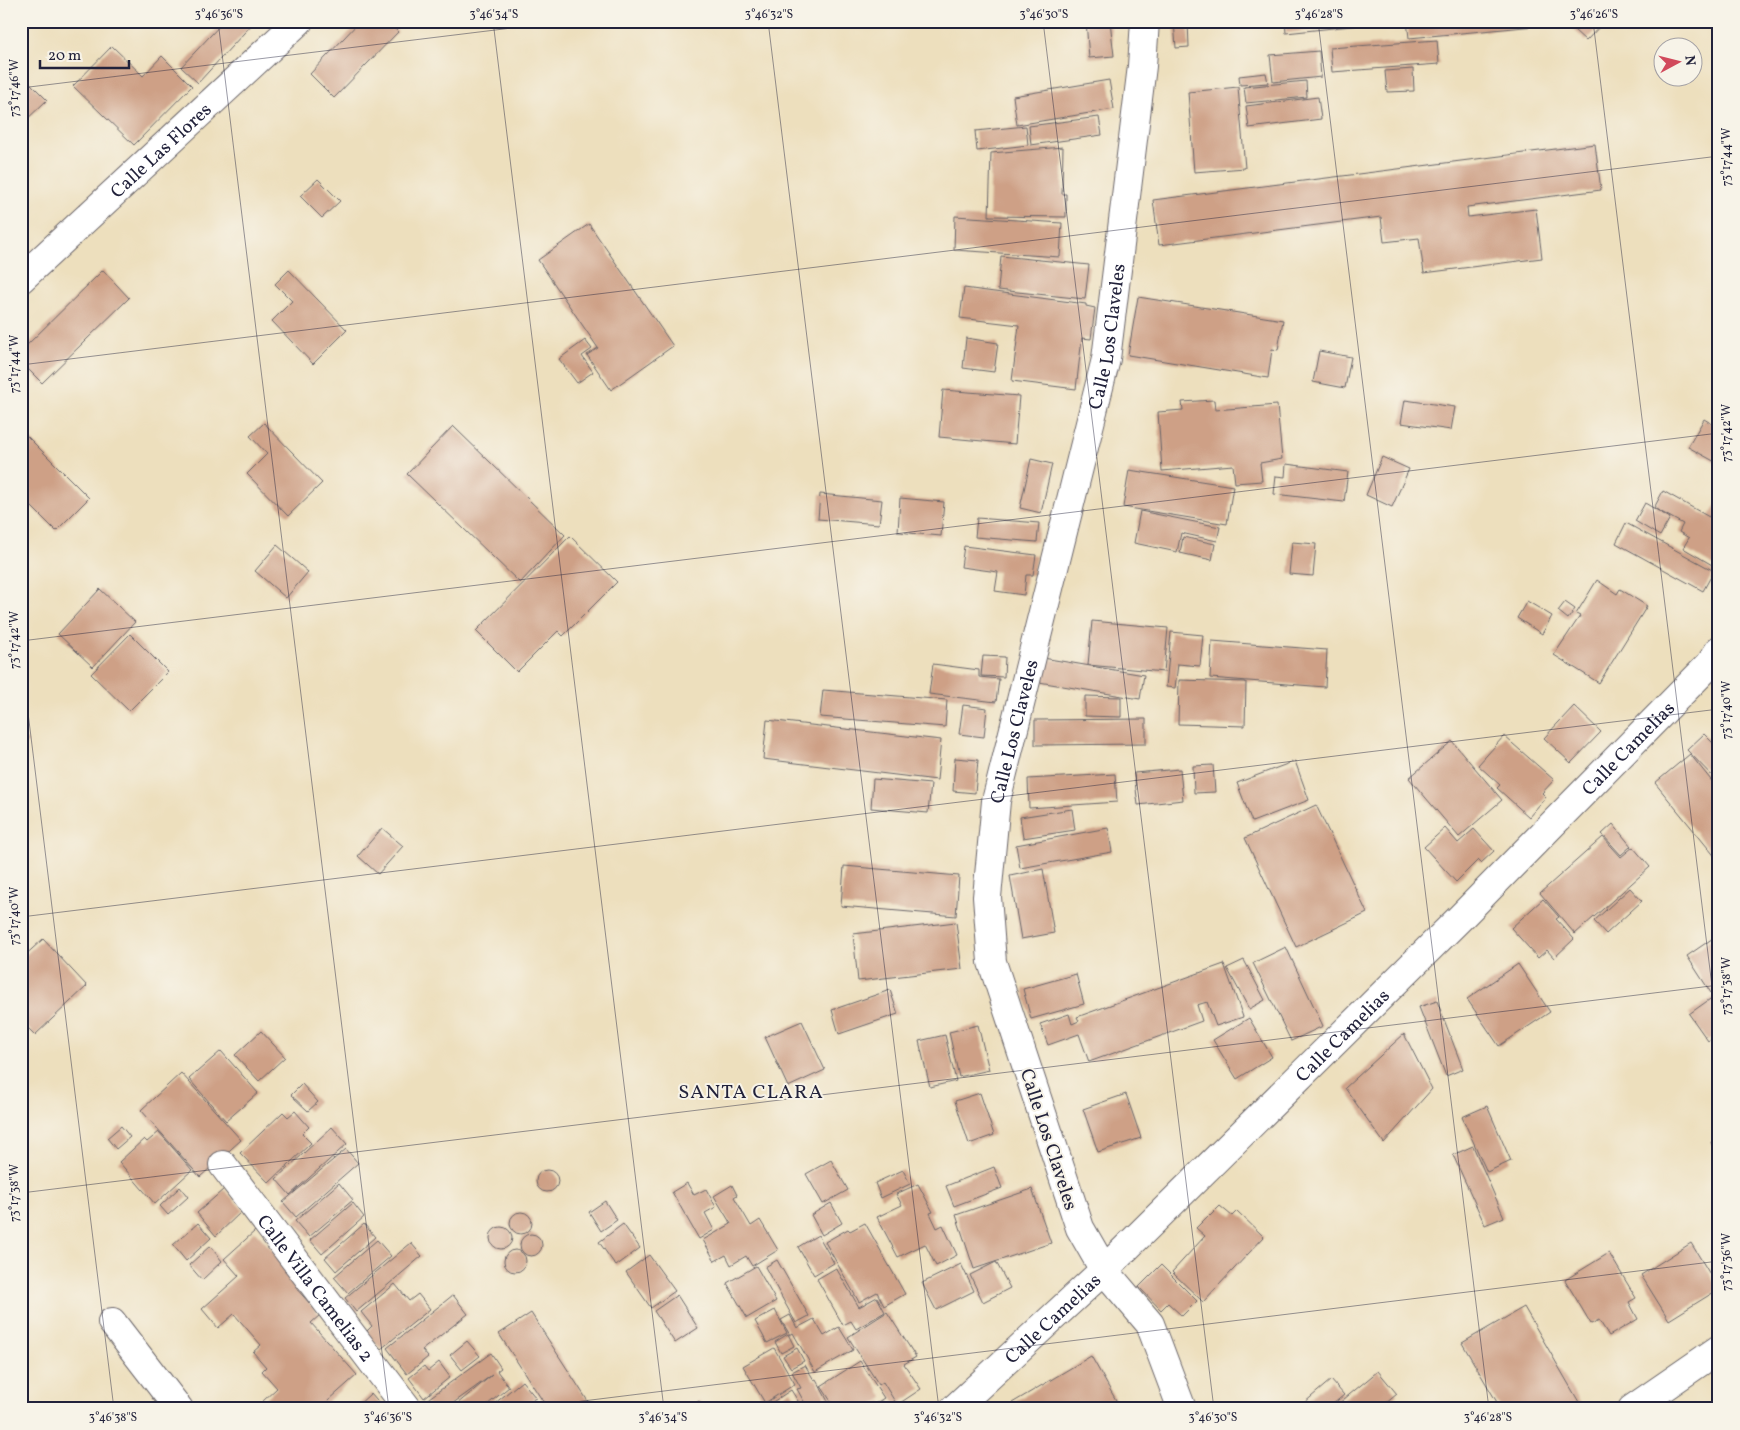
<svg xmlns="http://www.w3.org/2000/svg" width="1740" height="1430" viewBox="0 0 1740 1430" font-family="Vollkorn,serif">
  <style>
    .building { fill: #cea086 }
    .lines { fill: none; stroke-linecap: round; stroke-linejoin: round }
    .minor-casing { stroke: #696468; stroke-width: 30 }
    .tertiary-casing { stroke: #696468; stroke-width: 30 }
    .minor { stroke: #fff; stroke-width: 28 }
    .tertiary { stroke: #fff; stroke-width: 28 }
    .ticks { fill: none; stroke: #22223b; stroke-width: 1; stroke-opacity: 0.45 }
    .labels { text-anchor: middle; stroke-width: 4; stroke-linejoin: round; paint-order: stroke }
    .street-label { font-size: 19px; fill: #22223b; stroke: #f7f3e8 }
    .neighbourhood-label { font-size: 20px; letter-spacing: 1px; fill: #22223b; stroke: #f7f3e8 }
    .neatline { fill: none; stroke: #22223b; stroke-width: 2 }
    .ticks-label { font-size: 12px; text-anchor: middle; fill: #22223b }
  </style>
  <rect width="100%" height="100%" fill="#f7f3e8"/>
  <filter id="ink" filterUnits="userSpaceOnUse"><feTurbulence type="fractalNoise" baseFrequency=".02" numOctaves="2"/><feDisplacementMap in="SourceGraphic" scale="10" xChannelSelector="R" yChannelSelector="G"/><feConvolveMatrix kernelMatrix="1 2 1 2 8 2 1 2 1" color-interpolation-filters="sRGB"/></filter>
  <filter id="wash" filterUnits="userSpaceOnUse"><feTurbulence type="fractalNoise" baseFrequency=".0096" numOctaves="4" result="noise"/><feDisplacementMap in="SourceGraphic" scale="20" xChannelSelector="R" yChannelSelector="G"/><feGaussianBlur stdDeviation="1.12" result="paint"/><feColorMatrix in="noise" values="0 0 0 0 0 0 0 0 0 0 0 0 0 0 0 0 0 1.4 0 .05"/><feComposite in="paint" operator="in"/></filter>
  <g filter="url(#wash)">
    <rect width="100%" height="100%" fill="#eddfbd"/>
    <g id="blocks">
      <!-- building -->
      <path class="building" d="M 224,21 L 255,21 L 198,83 L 181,67 Z
        M 360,21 L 387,21 L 398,32 L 334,98 L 310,74 Z
        M 1086,21 L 1110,21 L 1114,56 L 1089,58 Z
        M 1174,21 L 1188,21 L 1189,47 L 1176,48 Z
        M 1285,21 L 1380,21 L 1380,23 L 1286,33 Z
        M 1407,21 L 1534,21 L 1535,26 L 1409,38 Z
        M 1580,21 L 1605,21 L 1586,41 L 1573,29 Z
        M 1437,40 L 1439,64 L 1332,72 L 1330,48 Z
        M 112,46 L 143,76 L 162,56 L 192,86 L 134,145 L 73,86 Z
        M 1319,51 L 1321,77 L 1273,82 L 1270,55 Z
        M 1413,69 L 1414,91 L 1387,92 L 1385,71 Z
        M 1266,73 L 1268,83 L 1240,85 L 1239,76 Z
        M 21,74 L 47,100 L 21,125 Z
        M 1109,80 L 1114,109 L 1017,125 L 1013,96 Z
        M 1306,81 L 1307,97 L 1246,103 L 1244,87 Z
        M 1238,87 L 1245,168 L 1194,172 L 1188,92 Z
        M 1318,97 L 1321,119 L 1249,128 L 1246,106 Z
        M 1099,117 L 1102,135 L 1031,145 L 1029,126 Z
        M 1026,126 L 1028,145 L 977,151 L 975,131 Z
        M 1595,144 L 1601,190 L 1467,207 L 1468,217 L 1536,209 L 1542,258 L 1424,273 L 1419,238 L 1384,242 L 1381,217 L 1159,245 L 1153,200 Z
        M 1063,147 L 1062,194 L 1066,194 L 1066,217 L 989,216 L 991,153 Z
        M 318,179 L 340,201 L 322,218 L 300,196 Z
        M 955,216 L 1062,223 L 1060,257 L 954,250 Z
        M 589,224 L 673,346 L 611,390 L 587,355 L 598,348 L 538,260 Z
        M 1001,256 L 1089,265 L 1085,299 L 998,290 Z
        M 103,270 L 129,298 L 42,383 L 21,362 L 21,351 Z
        M 289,270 L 347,330 L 313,364 L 272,321 L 292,301 L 275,284 Z
        M 964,288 L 1086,304 L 1086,306 L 1095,308 L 1091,339 L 1082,338 L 1076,389 L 1012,381 L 1019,325 L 960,318 Z
        M 1138,297 L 1283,320 L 1278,350 L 1272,349 L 1268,378 L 1128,355 Z
        M 966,338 L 998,343 L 994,372 L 963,368 Z
        M 585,340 L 592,349 L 582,356 L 593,372 L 577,383 L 559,359 Z
        M 1319,351 L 1351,357 L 1345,388 L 1313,382 Z
        M 943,390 L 1019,396 L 1015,444 L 939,437 Z
        M 1214,400 L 1215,410 L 1277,405 L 1282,459 L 1260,463 L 1262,481 L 1235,483 L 1233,465 L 1162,471 L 1158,412 L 1183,410 L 1182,402 Z
        M 1405,400 L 1455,407 L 1451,430 L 1401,423 Z
        M 1704,419 L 1719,428 L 1719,464 L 1688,447 Z
        M 264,423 L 322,483 L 288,516 L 247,474 L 267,454 L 250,436 Z
        M 453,426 L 565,535 L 520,583 L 407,474 Z
        M 21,430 L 89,498 L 56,531 L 21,496 Z
        M 1382,457 L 1409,469 L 1392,507 L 1366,495 Z
        M 1031,459 L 1052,464 L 1041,513 L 1020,508 Z
        M 1286,464 L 1348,472 L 1344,502 L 1274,494 L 1276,476 L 1285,477 Z
        M 1129,470 L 1233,486 L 1227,524 L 1123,507 Z
        M 1663,491 L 1709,517 L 1719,500 L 1719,569 L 1683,548 L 1689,538 L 1679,532 L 1683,524 L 1654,508 Z
        M 820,494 L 882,500 L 879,524 L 818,519 Z
        M 900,498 L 944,502 L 941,536 L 898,532 Z
        M 1645,503 L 1670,518 L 1660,536 L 1635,521 Z
        M 1140,511 L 1220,527 L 1217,541 L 1181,533 L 1177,552 L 1134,543 Z
        M 977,518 L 1039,523 L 1037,542 L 975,537 Z
        M 1626,523 L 1714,571 L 1703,591 L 1616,543 Z
        M 570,536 L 617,582 L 563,636 L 558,631 L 517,672 L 476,631 Z
        M 1183,537 L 1215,544 L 1212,560 L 1180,553 Z
        M 1292,542 L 1316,544 L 1313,576 L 1289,574 Z
        M 277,545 L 308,572 L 286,598 L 255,571 Z
        M 964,546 L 1036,555 L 1033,575 L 1026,575 L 1024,595 L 995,591 L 998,572 L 961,567 Z
        M 1597,580 L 1617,594 L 1620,589 L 1647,606 L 1599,683 L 1554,655 L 1580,616 L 1576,614 Z
        M 100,589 L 135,622 L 93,667 L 58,634 Z
        M 1527,601 L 1552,616 L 1542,634 L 1517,618 Z
        M 1565,602 L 1575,609 L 1568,619 L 1558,611 Z
        M 1092,621 L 1168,628 L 1164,672 L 1088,665 Z
        M 1171,632 L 1203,635 L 1200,666 L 1178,664 L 1175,688 L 1166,687 Z
        M 130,634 L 168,672 L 129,711 L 91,674 Z
        M 1212,641 L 1327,650 L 1325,687 L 1210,678 Z
        M 983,656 L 1005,657 L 1004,677 L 981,676 Z
        M 1043,658 L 1144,675 L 1140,699 L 1039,682 Z
        M 933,664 L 979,670 L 979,677 L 999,679 L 996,702 L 929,694 Z
        M 1179,680 L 1246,682 L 1245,726 L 1178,724 Z
        M 823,690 L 947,700 L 945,727 L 820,717 Z
        M 1085,696 L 1121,697 L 1121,717 L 1085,716 Z
        M 963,705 L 987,708 L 984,737 L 959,734 Z
        M 1574,706 L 1601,732 L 1571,763 L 1544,738 Z
        M 1146,719 L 1146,744 L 1035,745 L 1035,720 Z
        M 767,720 L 941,740 L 937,780 L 763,759 Z
        M 21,734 L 28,742 L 21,748 Z
        M 1704,734 L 1719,749 L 1719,783 L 1687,750 Z
        M 1504,736 L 1554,780 L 1542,793 L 1546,797 L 1529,817 L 1497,788 L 1500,785 L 1478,765 Z
        M 1452,741 L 1502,800 L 1459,837 L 1409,778 Z
        M 1690,754 L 1719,790 L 1719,857 L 1717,859 L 1655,783 Z
        M 955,758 L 978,760 L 975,793 L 953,791 Z
        M 1295,761 L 1309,800 L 1252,822 L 1237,783 Z
        M 1213,765 L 1215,792 L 1194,793 L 1193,766 Z
        M 1180,769 L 1183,800 L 1138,805 L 1134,773 Z
        M 1115,774 L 1117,802 L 1029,808 L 1028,779 Z
        M 873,779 L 931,784 L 928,813 L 871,808 Z
        M 1316,805 L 1367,913 L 1296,947 L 1245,838 Z
        M 1072,809 L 1075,830 L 1023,838 L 1020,817 Z
        M 1613,824 L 1631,846 L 1621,855 L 1602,834 Z
        M 382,828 L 403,846 L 378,874 L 358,856 Z
        M 1108,828 L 1112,852 L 1020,868 L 1016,845 Z
        M 1445,828 L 1458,843 L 1474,829 L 1494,851 L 1481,863 L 1478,860 L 1456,882 L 1424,847 Z
        M 1603,837 L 1621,857 L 1633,847 L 1650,867 L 1575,934 L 1540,893 Z
        M 844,866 L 959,876 L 956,916 L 841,906 Z
        M 1043,869 L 1054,933 L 1021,939 L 1010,876 Z
        M 1630,888 L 1642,901 L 1606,934 L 1594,921 Z
        M 1543,899 L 1559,917 L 1556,919 L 1574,939 L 1554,958 L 1547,950 L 1538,958 L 1511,928 Z
        M 956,922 L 962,969 L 858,981 L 853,934 Z
        M 1719,934 L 1719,988 L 1711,993 L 1687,956 Z
        M 43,939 L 87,986 L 35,1035 L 21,1021 L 21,959 Z
        M 1286,947 L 1323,1026 L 1291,1041 L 1253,963 Z
        M 1244,960 L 1265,1000 L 1249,1009 L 1227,968 Z
        M 1224,964 L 1243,1017 L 1216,1026 L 1207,1002 L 1197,1005 L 1202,1021 L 1089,1062 L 1079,1034 L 1048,1045 L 1040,1024 L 1069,1014 L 1072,1024 L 1079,1021 L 1077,1017 Z
        M 1518,964 L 1550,1012 L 1499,1046 L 1467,999 Z
        M 1076,974 L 1084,1004 L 1031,1019 L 1023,989 Z
        M 890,990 L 898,1014 L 839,1034 L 832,1010 Z
        M 1713,997 L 1719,1006 L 1719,1033 L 1708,1041 L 1689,1014 Z
        M 1437,1001 L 1463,1069 L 1446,1076 L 1419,1007 Z
        M 1249,1018 L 1272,1057 L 1237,1079 L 1213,1040 Z
        M 802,1021 L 825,1070 L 788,1087 L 765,1037 Z
        M 978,1025 L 989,1070 L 959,1077 L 949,1032 Z
        M 261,1031 L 285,1057 L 259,1081 L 235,1055 Z
        M 1404,1034 L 1432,1089 L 1384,1143 L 1345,1088 Z
        M 945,1035 L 956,1081 L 930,1087 L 919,1041 Z
        M 221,1051 L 258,1093 L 226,1121 L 189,1079 Z
        M 181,1073 L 241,1140 L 200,1177 L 141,1110 Z
        M 302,1084 L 318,1102 L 308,1111 L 291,1095 Z
        M 980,1093 L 994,1135 L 969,1144 L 955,1101 Z
        M 1126,1094 L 1141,1138 L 1098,1152 L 1083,1109 Z
        M 1487,1106 L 1511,1161 L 1487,1172 L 1462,1117 Z
        M 295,1111 L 309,1127 L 302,1134 L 311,1143 L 269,1183 L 240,1153 L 283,1112 L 288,1117 Z
        M 121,1126 L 130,1137 L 116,1149 L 107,1138 Z
        M 332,1127 L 347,1144 L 290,1195 L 276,1179 Z
        M 159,1132 L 192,1170 L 155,1204 L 119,1162 L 144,1139 L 147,1142 Z
        M 1717,1139 L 1719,1143 L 1719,1158 L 1711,1142 Z
        M 1473,1146 L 1504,1217 L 1485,1225 L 1453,1155 Z
        M 346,1149 L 358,1163 L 296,1217 L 283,1202 Z
        M 831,1160 L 848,1190 L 823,1204 L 806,1174 Z
        M 994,1167 L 1002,1188 L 954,1206 L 946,1186 Z
        M 903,1170 L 910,1184 L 881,1198 L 875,1183 Z
        M536 1181a11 11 0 1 1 22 0a11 11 0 1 1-22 0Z
        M 339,1183 L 353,1200 L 309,1237 L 295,1221 Z
        M 687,1183 L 694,1195 L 706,1189 L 716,1207 L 705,1213 L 714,1230 L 699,1239 L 672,1192 Z
        M 918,1184 L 933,1212 L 930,1213 L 937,1228 L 943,1225 L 957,1255 L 936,1266 L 925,1244 L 898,1257 L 877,1217 L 902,1205 L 896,1194 Z
        M 732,1185 L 737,1195 L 734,1197 L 751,1226 L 760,1220 L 778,1250 L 752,1266 L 746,1256 L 731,1265 L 726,1255 L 715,1261 L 703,1240 L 731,1224 L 714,1196 Z
        M 180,1187 L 188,1197 L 168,1215 L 160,1206 Z
        M 224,1189 L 243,1210 L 216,1236 L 197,1213 Z
        M 1032,1189 L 1051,1243 L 974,1269 L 956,1215 Z
        M 605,1201 L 617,1220 L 601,1231 L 589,1212 Z
        M 353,1203 L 364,1217 L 322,1254 L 310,1240 Z
        M 831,1203 L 842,1223 L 822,1235 L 811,1215 Z
        M 1220,1206 L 1232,1216 L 1237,1211 L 1264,1237 L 1203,1302 L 1172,1272 L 1205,1236 L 1196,1228 L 1209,1215 L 1210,1216 Z
        M510 1223a11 11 0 1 1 22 0a11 11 0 1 1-22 0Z
        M 198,1223 L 211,1238 L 186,1261 L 173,1245 Z
        M 865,1223 L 905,1294 L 884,1306 L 877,1292 L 859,1302 L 825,1242 L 848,1229 L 850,1231 Z
        M 364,1224 L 375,1237 L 336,1271 L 325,1258 Z
        M 623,1224 L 640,1248 L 616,1266 L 599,1242 Z
        M490 1238a11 11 0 1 1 22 0a11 11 0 1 1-22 0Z
        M 255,1231 L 301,1282 L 295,1287 L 320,1315 L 311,1323 L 357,1375 L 319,1409 L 292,1409 L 295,1405 L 292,1401 L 284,1409 L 270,1409 L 263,1401 L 277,1388 L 262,1371 L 266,1367 L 253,1352 L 261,1345 L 234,1314 L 218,1328 L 202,1309 L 239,1276 L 224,1259 Z
        M520 1245a11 11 0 1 1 22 0a11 11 0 1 1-22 0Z
        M 818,1235 L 834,1263 L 814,1275 L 798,1247 Z
        M 377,1240 L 391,1256 L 348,1293 L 334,1277 Z
        M 411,1243 L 422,1256 L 356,1312 L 345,1298 Z
        M 1691,1243 L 1719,1289 L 1669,1320 L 1641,1275 Z
        M 210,1246 L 222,1261 L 202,1280 L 189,1265 Z
        M504 1261a11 11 0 1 1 22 0a11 11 0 1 1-22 0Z
        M 1609,1253 L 1636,1298 L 1629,1302 L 1638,1319 L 1609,1336 L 1599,1320 L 1591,1324 L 1565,1280 Z
        M 649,1255 L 675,1291 L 651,1308 L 626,1272 Z
        M 777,1260 L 809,1316 L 796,1323 L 765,1267 Z
        M 996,1262 L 1010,1288 L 983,1302 L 970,1275 Z
        M 961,1264 L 974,1291 L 936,1310 L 922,1283 Z
        M 1161,1265 L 1197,1301 L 1182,1316 L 1168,1303 L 1161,1310 L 1139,1287 Z
        M 756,1266 L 776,1301 L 747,1318 L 727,1283 Z
        M 836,1268 L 859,1307 L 877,1297 L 885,1312 L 856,1329 L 851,1321 L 843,1325 L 817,1279 Z
        M 395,1284 L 409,1301 L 418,1294 L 430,1309 L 381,1349 L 366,1332 L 372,1326 L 361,1312 Z
        M 453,1295 L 468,1314 L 422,1350 L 428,1357 L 407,1374 L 387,1348 Z
        M 677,1295 L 698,1328 L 675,1343 L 654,1311 Z
        M 1524,1307 L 1583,1409 L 1501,1409 L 1462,1343 Z
        M 775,1310 L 787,1333 L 767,1343 L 755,1321 Z
        M 887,1312 L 916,1357 L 904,1364 L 921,1389 L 897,1405 L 883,1382 L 879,1385 L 848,1337 Z
        M 531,1313 L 593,1409 L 548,1409 L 499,1334 Z
        M 790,1315 L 797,1328 L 814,1319 L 824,1336 L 839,1327 L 853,1350 L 815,1372 L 793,1333 L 790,1335 L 781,1320 Z
        M 788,1334 L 794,1346 L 781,1353 L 775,1342 Z
        M 467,1341 L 480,1356 L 462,1370 L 450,1355 Z
        M 774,1348 L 795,1384 L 765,1403 L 743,1366 Z
        M 797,1348 L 804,1361 L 791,1368 L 783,1356 Z
        M 491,1353 L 501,1368 L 497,1371 L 509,1387 L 482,1409 L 451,1409 L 492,1375 L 445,1409 L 431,1409 L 425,1401 Z
        M 1091,1356 L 1121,1409 L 1015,1409 L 1012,1403 Z
        M 860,1361 L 884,1398 L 867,1409 L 836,1409 L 821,1386 Z
        M 439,1362 L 450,1377 L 424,1398 L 409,1378 L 424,1366 L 428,1371 Z
        M 805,1365 L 814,1380 L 816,1379 L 832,1409 L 808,1409 L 797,1389 L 801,1388 L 792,1372 Z
        M 1378,1371 L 1397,1394 L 1379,1409 L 1332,1409 Z
        M 1331,1380 L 1344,1395 L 1327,1409 L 1297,1409 Z
        M 522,1381 L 536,1398 L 532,1400 L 540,1409 L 488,1409 Z
        M 791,1390 L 803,1409 L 765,1409 L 765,1407 Z
        M 371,1393 L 383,1407 L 381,1409 L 354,1409 Z
        M 699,1401 L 705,1409 L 689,1409 Z
        M 882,1401 L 888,1409 L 872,1409 Z"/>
    </g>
  </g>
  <g filter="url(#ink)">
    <use href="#blocks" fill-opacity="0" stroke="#696468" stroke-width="1"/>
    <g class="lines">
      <defs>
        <g id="minor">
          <path id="s1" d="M 21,279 L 299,21"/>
          <path id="s2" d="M 223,1165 L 408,1409"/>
          <path d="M 1104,1270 L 1150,1324 L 1182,1409"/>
          <path d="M 112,1322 L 179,1409"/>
          <path d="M 1632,1409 L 1719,1349"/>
        </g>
        <g id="tertiary">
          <path id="s3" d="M 1104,1270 L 1080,1228 L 992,962 L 987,897 L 996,801 L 1106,359 L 1142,66 L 1145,21"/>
          <path id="s4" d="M 954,1409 L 1104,1270 L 1461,917 L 1710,664 L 1719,650"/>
        </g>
      </defs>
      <!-- minor casing -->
      <use href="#minor" class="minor-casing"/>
      <!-- tertiary casing -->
      <use href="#tertiary" class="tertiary-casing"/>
      <!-- minor -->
      <use href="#minor" class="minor"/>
      <!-- tertiary -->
      <use href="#tertiary" class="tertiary"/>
    </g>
  </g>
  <!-- ticks -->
  <path class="ticks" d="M 218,21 L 389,1409M 493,21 L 664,1409M 768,21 L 939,1409M 1043,21 L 1214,1409M 1318,21 L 1489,1409M 1593,21 L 1719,1043M 21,88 L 569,21M 21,365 L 1719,156M 21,641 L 1719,433M 21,656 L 114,1409M 21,917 L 1719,709M 21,1193 L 1719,985M 518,1409 L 1719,1261"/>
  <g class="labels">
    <!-- street labels -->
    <g class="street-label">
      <text dy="7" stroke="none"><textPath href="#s1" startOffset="190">Calle Las Flores</textPath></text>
      <text dy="7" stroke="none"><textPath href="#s3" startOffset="968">Calle Los Claveles</textPath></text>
      <text dy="7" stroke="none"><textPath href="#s3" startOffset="562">Calle Los Claveles</textPath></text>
      <text dy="7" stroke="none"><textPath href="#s4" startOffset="944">Calle Camelias</textPath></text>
      <text dy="7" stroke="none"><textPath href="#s4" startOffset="539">Calle Camelias</textPath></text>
      <text transform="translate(1050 1139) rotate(72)" y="7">Calle Los Claveles</text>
      <text dy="7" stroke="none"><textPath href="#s2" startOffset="154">Calle Villa Camelias 2</textPath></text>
      <text dy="7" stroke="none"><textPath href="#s4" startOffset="134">Calle Camelias</textPath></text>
    </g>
    <!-- neighbourhood labels -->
    <g class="neighbourhood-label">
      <text x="751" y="1098">SANTA CLARA</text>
    </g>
  </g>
  <!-- margin -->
  <rect width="1740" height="1430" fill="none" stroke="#f7f3e8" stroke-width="55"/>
  <!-- north arrow -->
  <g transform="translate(1678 62) rotate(83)"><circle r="24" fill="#f7f3e8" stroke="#a29fa3"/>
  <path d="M0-4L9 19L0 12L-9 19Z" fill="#d1495b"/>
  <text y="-8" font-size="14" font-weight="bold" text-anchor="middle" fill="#22223b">N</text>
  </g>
  <!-- scale -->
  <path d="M40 60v8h89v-8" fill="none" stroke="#22223b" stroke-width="2.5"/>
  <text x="48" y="60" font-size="15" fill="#22223b" stroke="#f7f3e8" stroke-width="4" paint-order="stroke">20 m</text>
  <rect x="28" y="28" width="1684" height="1374" class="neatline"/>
  <g class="ticks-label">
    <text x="219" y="18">3°46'36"S</text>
    <text x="494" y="18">3°46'34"S</text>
    <text x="769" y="18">3°46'32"S</text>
    <text x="1044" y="18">3°46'30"S</text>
    <text x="1319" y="18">3°46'28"S</text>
    <text x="1594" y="18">3°46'26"S</text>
    <text transform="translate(14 88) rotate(-90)" y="4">73°17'46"W</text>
    <text transform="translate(1726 157) rotate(-90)" y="4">73°17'44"W</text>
    <text transform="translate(14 364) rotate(-90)" y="4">73°17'44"W</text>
    <text transform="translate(1726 433) rotate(-90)" y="4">73°17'42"W</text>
    <text transform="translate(14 640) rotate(-90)" y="4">73°17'42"W</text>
    <text transform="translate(1726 710) rotate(-90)" y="4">73°17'40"W</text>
    <text transform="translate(14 916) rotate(-90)" y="4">73°17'40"W</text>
    <text transform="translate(1726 986) rotate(-90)" y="4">73°17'38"W</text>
    <text transform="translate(14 1193) rotate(-90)" y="4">73°17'38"W</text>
    <text transform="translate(1726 1262) rotate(-90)" y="4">73°17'36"W</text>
    <text x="113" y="1421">3°46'38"S</text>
    <text x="388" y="1421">3°46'36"S</text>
    <text x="663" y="1421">3°46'34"S</text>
    <text x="938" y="1421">3°46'32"S</text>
    <text x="1213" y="1421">3°46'30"S</text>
    <text x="1488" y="1421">3°46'28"S</text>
  </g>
</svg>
